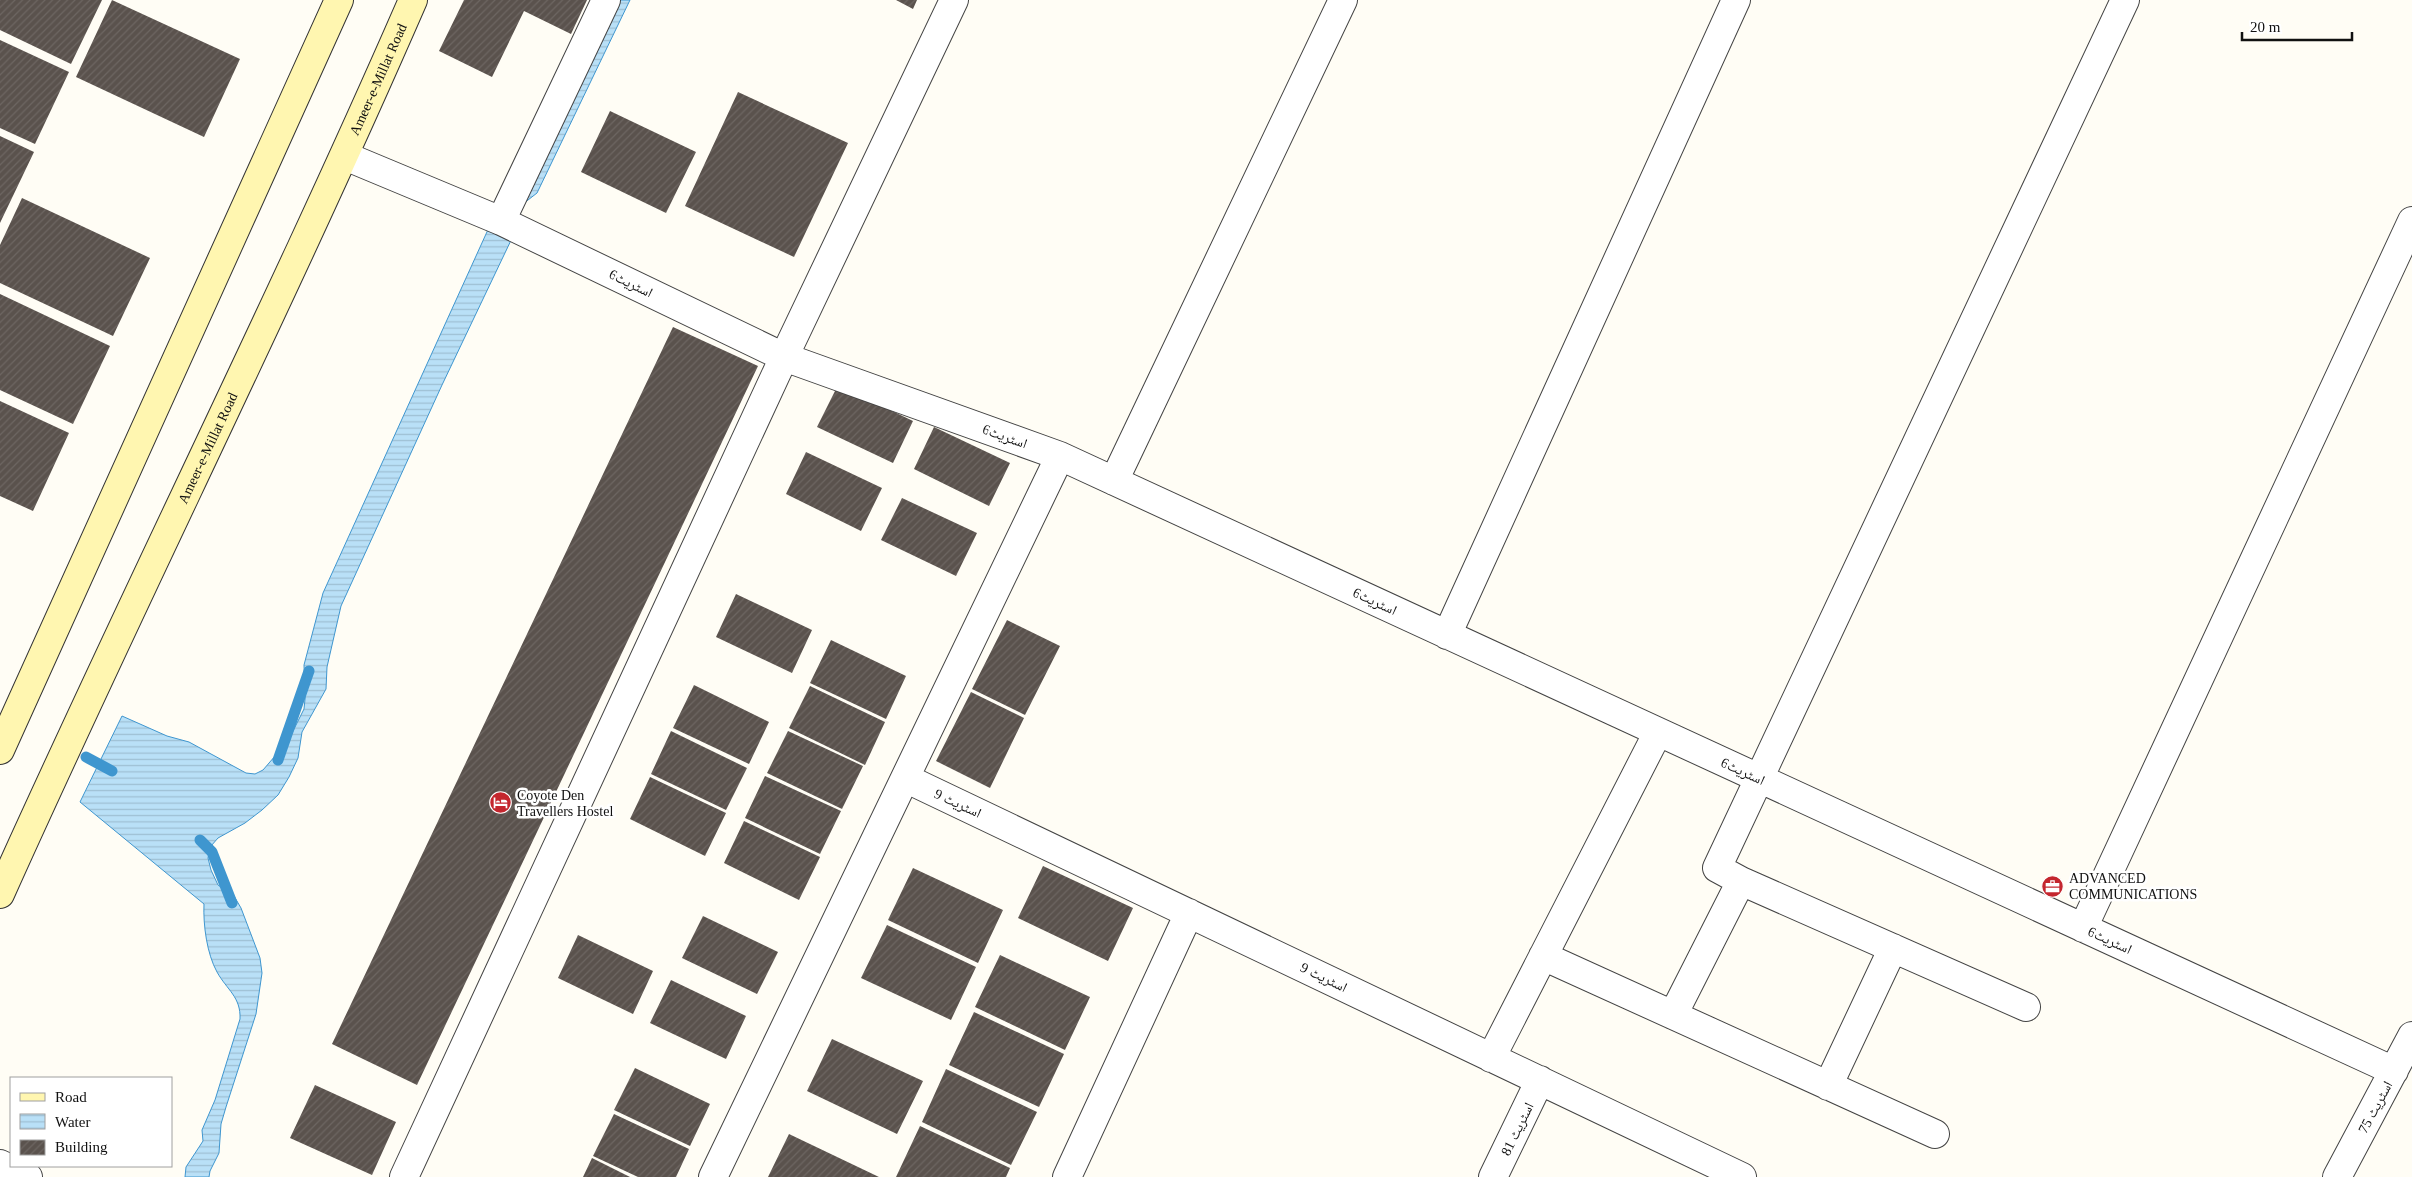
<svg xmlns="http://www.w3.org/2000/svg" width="2412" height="1177" viewBox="0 0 2412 1177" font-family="'Times New Roman','Noto Naskh Arabic',serif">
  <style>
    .water { fill: url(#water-rules); stroke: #3f96cf }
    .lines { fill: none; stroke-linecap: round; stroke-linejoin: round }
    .stream { stroke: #3f96cf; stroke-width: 11 }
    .building { fill: url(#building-hatch) }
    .minor-casing { stroke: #444; stroke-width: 30 }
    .secondary-casing { stroke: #333; stroke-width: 30 }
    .minor { stroke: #fff; stroke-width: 28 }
    .secondary { stroke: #fff6b0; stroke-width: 28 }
    .labels { text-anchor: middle; stroke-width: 5; stroke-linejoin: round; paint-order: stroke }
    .street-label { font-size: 14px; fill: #111; stroke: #fff }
    .poi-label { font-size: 14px; fill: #111; stroke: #fff; text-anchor: start }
  </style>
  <defs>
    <pattern id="water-rules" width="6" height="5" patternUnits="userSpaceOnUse" patternTransform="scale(1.25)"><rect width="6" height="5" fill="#b9e0f7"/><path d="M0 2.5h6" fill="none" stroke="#9ebfd3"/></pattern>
    <pattern id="building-hatch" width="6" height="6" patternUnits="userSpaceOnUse" patternTransform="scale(1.25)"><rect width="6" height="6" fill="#5a524d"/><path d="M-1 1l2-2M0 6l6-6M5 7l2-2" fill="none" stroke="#6d6662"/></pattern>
  </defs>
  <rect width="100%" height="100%" fill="#fffdf5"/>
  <!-- water -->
  <path class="water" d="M 606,0 L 630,0 L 537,193 L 501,221 Z
    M 491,223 L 514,234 L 442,385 L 341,606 L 327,667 L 326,689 L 302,732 L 298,758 L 289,777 L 278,795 L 262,810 L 245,823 L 218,838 L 211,846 L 208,858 L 211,870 L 218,885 L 234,896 L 241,908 L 260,958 L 262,973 L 256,1014 L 226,1107 L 221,1124 L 219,1153 L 210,1171 L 209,1177 L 185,1177 L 186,1167 L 203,1141 L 202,1130 L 215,1100 L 240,1019 C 241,997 227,990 217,972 C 207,954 203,925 204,904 L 80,802 L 122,716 L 167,736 L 189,742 L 246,773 L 255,774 L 263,770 L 288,741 L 304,709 L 305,699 L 304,665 L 323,593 Z"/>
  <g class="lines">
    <!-- stream -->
    <path class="stream" d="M 86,757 L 112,771
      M 278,760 L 309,671
      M 200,840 L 212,852 L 232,903"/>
  </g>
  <!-- building -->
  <path class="building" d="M 0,0 L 102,0 L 71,64 L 0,30 Z
    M 112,0 L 240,59 L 204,137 L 76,77 Z
    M 464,0 L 587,0 L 571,34 L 524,11 L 492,77 L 439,51 Z
    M 896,0 L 917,0 L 913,9 Z
    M 0,40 L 69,72 L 35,144 L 0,128 Z
    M 738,92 L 848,143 L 794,257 L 685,206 Z
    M 610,111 L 696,152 L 666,213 L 581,172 Z
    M 0,136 L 34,152 L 0,223 Z
    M 22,198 L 150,258 L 113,336 L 0,283 L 0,245 Z
    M 0,294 L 110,346 L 73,424 L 0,390 Z
    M 673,327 L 758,366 L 417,1085 L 332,1044 Z
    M 838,385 L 913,421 L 893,463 L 817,427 Z
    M 0,401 L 69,433 L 33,511 L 0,496 Z
    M 934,427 L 1010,463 L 989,506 L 914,469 Z
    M 806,452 L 882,488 L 861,531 L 786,494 Z
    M 902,498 L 977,533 L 956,576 L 881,540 Z
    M 736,594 L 812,630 L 792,673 L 716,637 Z
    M 1007,620 L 1060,646 L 1025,715 L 972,689 Z
    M 831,640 L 906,676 L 886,719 L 810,683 Z
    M 694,685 L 769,722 L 749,764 L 673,728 Z
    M 810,686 L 885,722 L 865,765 L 789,728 Z
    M 971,692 L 1024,718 L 990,788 L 936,761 Z
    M 671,731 L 747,768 L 726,810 L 651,774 Z
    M 788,731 L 863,766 L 842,809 L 767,773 Z
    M 765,776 L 841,811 L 820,854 L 745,818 Z
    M 650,777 L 726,813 L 705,856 L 630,819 Z
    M 744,821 L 820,857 L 799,900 L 724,863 Z
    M 1043,866 L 1133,908 L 1108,961 L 1018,918 Z
    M 913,868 L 1003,910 L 978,963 L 888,920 Z
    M 703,916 L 778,952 L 757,994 L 682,958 Z
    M 887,925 L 976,967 L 951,1020 L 861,978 Z
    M 578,935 L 653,971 L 633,1014 L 558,978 Z
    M 1000,955 L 1090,997 L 1065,1050 L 975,1007 Z
    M 671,980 L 746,1016 L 726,1059 L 650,1023 Z
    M 974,1012 L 1064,1054 L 1039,1107 L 949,1065 Z
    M 832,1039 L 923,1081 L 897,1134 L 807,1091 Z
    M 635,1068 L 710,1104 L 690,1146 L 614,1110 Z
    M 946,1069 L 1037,1112 L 1011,1165 L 922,1122 Z
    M 315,1085 L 396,1122 L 372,1175 L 290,1138 Z
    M 614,1114 L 689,1149 L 676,1177 L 638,1177 L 593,1156 Z
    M 920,1126 L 1010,1168 L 1006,1177 L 896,1177 Z
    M 789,1134 L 879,1177 L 768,1177 Z
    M 592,1158 L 630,1177 L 583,1177 Z"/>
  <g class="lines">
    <defs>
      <path id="minor" d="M 345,156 L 501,221 L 784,357 L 1060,456 L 2394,1071
        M 501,221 L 606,0
        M 1114,481 L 1343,0
        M 1447,635 L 1736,0
        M 905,778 L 1742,1177
        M 2083,928 L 2412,221
        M 1543,956 L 1935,1134
        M 2026,1007 L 1741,881 L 1717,868 L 2125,0
        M 1673,1015 L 1741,881
        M 1491,1058 L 1658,732
        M 1828,1086 L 1893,948
        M 0,1164 L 28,1177
        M 404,1177 L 784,357 L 954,0
        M 713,1177 L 1060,456
        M 1067,1177 L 1189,913
        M 1493,1177 L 1540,1080
        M 2337,1177 L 2412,1036"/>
      <g id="secondary">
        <path d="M 0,750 L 339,0"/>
        <path id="s1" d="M 0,894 C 134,595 282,301 413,0"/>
      </g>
    </defs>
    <!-- minor casing -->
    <use href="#minor" class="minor-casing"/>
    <!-- secondary casing -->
    <use href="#secondary" class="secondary-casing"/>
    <!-- minor -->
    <use href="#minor" class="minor"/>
    <!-- secondary -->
    <use href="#secondary" class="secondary"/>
  </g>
  <!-- icons -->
  <defs>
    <symbol id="hotel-disc" viewBox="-11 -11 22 22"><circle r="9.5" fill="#c4262e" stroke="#fff"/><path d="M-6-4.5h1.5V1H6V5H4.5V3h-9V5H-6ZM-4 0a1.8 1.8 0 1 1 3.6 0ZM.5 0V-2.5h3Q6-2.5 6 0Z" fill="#fff"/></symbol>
    <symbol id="office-disc" viewBox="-11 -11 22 22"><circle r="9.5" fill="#c4262e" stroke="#fff"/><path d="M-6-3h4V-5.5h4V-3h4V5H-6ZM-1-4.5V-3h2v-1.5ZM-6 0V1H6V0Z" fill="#fff"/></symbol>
  </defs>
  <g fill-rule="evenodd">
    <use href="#hotel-disc" x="488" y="790" width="25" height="25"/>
    <use href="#office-disc" x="2040" y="874" width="25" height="25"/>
  </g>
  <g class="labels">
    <!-- street labels -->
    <g class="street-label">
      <text dy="5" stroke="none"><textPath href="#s1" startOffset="898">Ameer-e-Millat Road</textPath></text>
      <text transform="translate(631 283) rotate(26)" y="5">اسٹریٹ6</text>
      <text transform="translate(1005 436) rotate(20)" y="5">اسٹریٹ6</text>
      <text dy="5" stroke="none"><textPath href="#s1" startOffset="492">Ameer-e-Millat Road</textPath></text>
      <text transform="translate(1375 601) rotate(25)" y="5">اسٹریٹ6</text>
      <text transform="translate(1743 771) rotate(25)" y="5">اسٹریٹ6</text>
      <text transform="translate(958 803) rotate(25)" y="5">اسٹریٹ 9</text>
      <text transform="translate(2110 940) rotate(25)" y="5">اسٹریٹ6</text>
      <text transform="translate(1324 977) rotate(26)" y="5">اسٹریٹ 9</text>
      <text transform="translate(2375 1107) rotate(-62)" y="5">اسٹریٹ 75</text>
      <text transform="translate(1517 1129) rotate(-64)" y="5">اسٹریٹ 81</text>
    </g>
    <!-- poi labels -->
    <g class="poi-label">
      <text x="517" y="800">Coyote Den<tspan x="517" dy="16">Travellers Hostel</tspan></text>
      <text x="2069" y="883">ADVANCED<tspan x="2069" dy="16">COMMUNICATIONS</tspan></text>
    </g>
  </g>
  <!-- legend -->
  <rect x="10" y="1077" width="162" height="90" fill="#ffffff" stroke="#a0a0a0"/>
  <rect x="20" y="1093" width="25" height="8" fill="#fff6b0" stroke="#a0a0a0"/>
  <text x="55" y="1102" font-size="15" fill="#111111">Road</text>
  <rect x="20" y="1114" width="25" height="15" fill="url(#water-rules)" stroke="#a0a0a0"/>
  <text x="55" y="1127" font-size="15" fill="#111111">Water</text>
  <rect x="20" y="1140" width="25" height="15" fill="url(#building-hatch)" stroke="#a0a0a0"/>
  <text x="55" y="1152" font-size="15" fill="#111111">Building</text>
  <!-- scale -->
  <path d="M2242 32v8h110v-8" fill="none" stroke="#111111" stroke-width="2.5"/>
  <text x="2250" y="32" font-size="15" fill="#111111" stroke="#ffffff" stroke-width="4" paint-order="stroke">20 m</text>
</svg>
